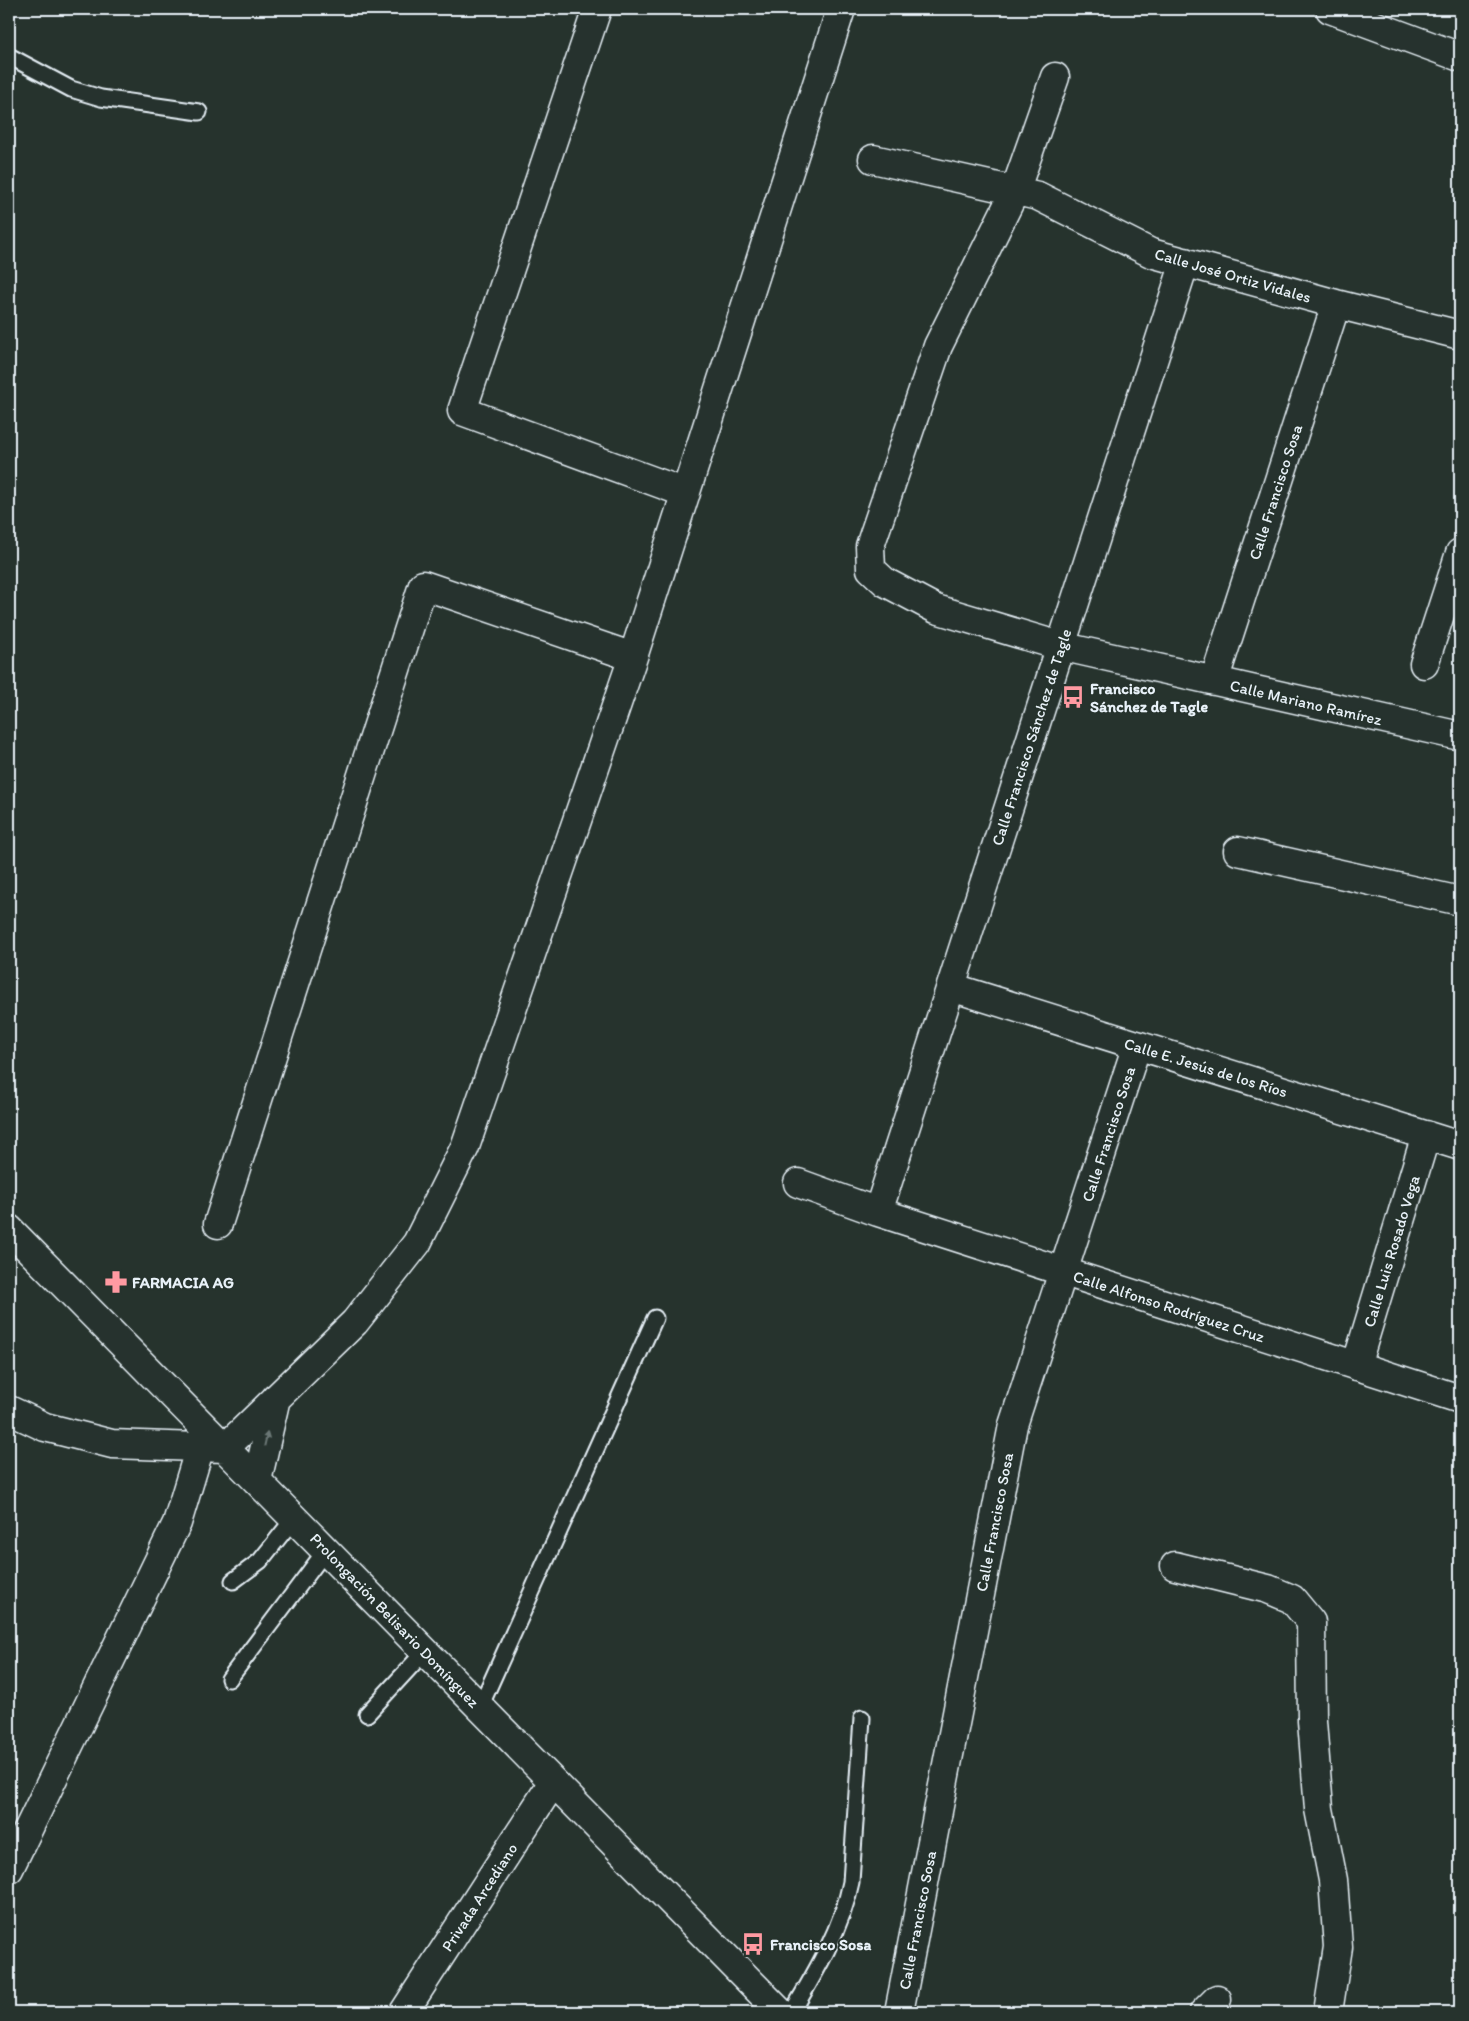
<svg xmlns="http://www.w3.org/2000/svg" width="1469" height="2021" viewBox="0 0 1469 2021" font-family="Itim,sans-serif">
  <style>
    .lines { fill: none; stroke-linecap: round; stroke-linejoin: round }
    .lane-casing { stroke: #e8f1f8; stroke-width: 19 }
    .street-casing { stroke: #e8f1f8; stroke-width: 31 }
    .lane { stroke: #26332d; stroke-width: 15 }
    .street { stroke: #26332d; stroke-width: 28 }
    .oneway { fill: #6a7674 }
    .labels { text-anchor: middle; stroke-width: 4; stroke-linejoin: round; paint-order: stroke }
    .street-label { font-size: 16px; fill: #e8f1f8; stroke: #26332d }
    .poi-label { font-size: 16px; font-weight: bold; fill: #e8f1f8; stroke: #26332d; text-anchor: start }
  </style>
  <rect width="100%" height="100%" fill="#26332d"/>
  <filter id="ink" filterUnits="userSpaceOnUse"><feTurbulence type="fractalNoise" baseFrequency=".02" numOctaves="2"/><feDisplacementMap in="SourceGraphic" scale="10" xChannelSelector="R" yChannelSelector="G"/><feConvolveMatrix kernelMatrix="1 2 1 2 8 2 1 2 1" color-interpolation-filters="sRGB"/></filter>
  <g filter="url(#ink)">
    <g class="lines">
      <defs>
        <path id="lane" d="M 9,56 L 71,89 L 101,98 L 199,112
          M 233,1581 L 260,1561 L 295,1517
          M 229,1679 L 326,1550
          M 480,1707 L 655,1318
          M 367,1714 L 425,1651
          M 792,2012 C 816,1972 842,1928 851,1882 L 862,1718"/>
        <path id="street" d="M 597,9 L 462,411 L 686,493
          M 1330,9 L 1460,57
          M 1055,77 L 1015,191 L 938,346 L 870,546 L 871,569 L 885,582 L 936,609 L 1060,646 L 1460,736
          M 873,159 L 1038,196 L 1151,253 L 1336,304 L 1460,335
          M 1424,664 L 1460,553
          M 1214,681 L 1336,304
          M 1238,851 L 1460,901
          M 951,987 L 1460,1146
          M 798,1183 L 878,1212 L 1460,1399
          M 878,1212 L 1185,262
          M 218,1224 L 423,585 L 633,657
          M 9,1229 L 780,2012
          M 1356,1366 L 1426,1135
          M 9,1410 L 45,1427 L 112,1444 L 225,1448 L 355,1322 L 417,1243 L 465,1147 L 633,657 L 841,9
          M 257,1481 L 276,1398
          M 1175,1566 L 1268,1589 L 1292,1599 L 1311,1622 L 1312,1721 L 1319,1809 L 1333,1880 L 1338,1947 L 1328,2012
          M 9,1869 L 177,1523 L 200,1447
          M 404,2012 L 553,1782
          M 899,2012 L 1013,1425 L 1137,1045
          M 1204,2012 L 1217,1999"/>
      </defs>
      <!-- lane casing -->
      <use href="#lane" class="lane-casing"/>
      <!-- street casing -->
      <use href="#street" class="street-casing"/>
      <!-- lane -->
      <use href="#lane" class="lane"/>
      <!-- street -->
      <use href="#street" class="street"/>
    </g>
    <!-- one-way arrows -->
    <defs><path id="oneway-solid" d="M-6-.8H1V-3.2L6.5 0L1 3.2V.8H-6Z" transform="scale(1.25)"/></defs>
    <use class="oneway" href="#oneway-solid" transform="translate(266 1439) rotate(-77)"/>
  </g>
  <!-- icons -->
  <defs>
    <symbol id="bus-bare" viewBox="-9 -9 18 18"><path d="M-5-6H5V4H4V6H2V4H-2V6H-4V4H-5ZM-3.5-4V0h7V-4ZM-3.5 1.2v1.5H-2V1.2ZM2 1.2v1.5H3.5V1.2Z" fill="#ff9aa2" stroke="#26332d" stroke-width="2.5" paint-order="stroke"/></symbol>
    <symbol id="pharmacy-bare" viewBox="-9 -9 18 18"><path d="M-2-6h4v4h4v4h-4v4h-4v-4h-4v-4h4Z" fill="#ff9aa2" stroke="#26332d" stroke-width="2.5" paint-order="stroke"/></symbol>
  </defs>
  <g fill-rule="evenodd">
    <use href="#bus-bare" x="1057" y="681" width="32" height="32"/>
    <use href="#pharmacy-bare" x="100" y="1266" width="32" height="32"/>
    <use href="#bus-bare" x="737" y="1928" width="32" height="32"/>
  </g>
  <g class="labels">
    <!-- street labels -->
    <g class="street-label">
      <text transform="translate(1233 275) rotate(16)" y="6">Calle José Ortiz Vidales</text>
      <text transform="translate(1275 492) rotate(-72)" y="6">Calle Francisco Sosa</text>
      <text transform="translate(1306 702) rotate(13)" y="6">Calle Mariano Ramírez</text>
      <text transform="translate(1031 737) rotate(-72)" y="6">Calle Francisco Sánchez de Tagle</text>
      <text transform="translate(1206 1067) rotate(17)" y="6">Calle E. Jesús de los Ríos</text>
      <text transform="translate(1108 1134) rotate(-72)" y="6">Calle Francisco Sosa</text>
      <text transform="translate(1391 1251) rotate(-73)" y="6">Calle Luis Rosado Vega</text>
      <text transform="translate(1169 1306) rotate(18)" y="6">Calle Alfonso Rodríguez Cruz</text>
      <text transform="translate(994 1522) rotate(-79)" y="6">Calle Francisco Sosa</text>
      <text transform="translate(395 1620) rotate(46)" y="6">Prolongación Belisario Domínguez</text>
      <text transform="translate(479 1897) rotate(-57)" y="6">Privada Arcediano</text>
      <text transform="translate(917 1920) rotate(-79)" y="6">Calle Francisco Sosa</text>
    </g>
    <!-- poi labels -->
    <g class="poi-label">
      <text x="1090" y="694">Francisco<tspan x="1090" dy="18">Sánchez de Tagle</tspan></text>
      <text x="132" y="1288">FARMACIA AG</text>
      <text x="770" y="1950">Francisco Sosa</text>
    </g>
  </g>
  <!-- margin -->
  <rect width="1469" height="2021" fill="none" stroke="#26332d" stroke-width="30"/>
  <rect x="15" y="15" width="1439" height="1991" fill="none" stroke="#e8f1f8" stroke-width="2" filter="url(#ink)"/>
</svg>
